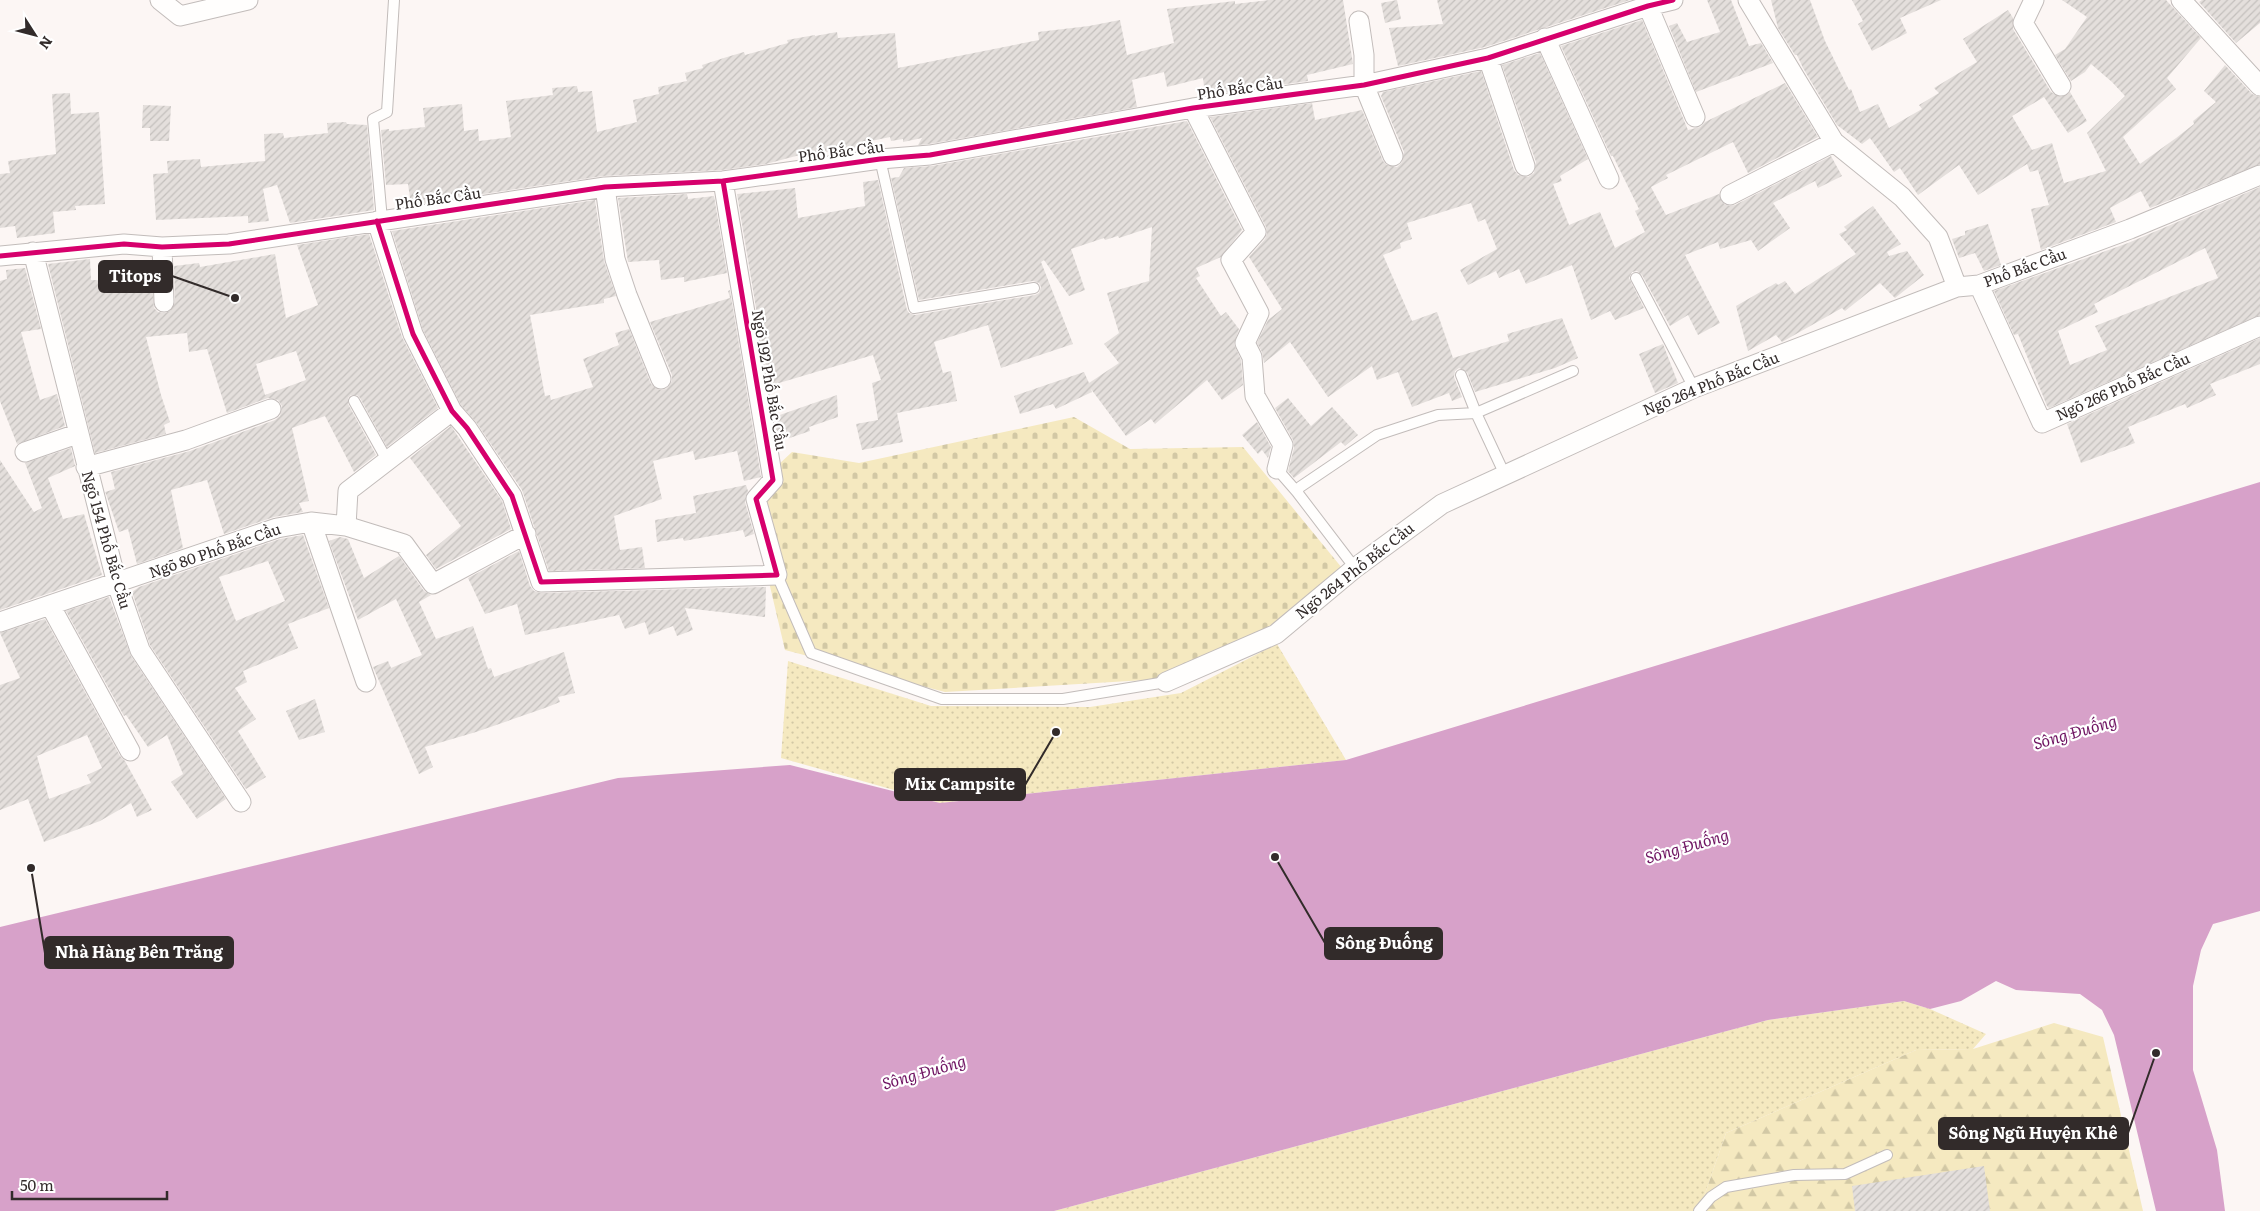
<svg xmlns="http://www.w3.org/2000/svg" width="2260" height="1211" viewBox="0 0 2260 1211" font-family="Literata,serif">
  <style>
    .green { fill: url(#green-dots) }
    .forest { fill: url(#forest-firs) }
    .cemetery { fill: url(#cemetery-stones) }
    .water { fill: #d7a1c9 }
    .building { fill: url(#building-hatch); fill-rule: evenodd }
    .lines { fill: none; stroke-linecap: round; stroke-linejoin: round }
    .service-casing { stroke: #c2bcba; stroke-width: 12 }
    .minor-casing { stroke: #c2bcba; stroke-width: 21 }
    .service { stroke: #fffefd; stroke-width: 10 }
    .minor { stroke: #fffefd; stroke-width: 19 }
    .cycleway-casing { stroke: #fff; stroke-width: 8 }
    .cycleway { stroke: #d6006c; stroke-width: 5 }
    .labels { text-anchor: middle; stroke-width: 4.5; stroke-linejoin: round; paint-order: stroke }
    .street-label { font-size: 15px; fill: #322b2a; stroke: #fff }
    .water-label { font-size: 16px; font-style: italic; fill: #6f1462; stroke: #fff }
    .leader { fill: none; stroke: #322b2a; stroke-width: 2 }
    .callout-dot { fill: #322b2a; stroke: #fff; stroke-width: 2 }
    .callout { fill: #322b2a; stroke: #322b2a; stroke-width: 2 }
    .callout-label { font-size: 16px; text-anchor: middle; font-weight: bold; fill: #fff }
  </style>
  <defs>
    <pattern id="green-dots" width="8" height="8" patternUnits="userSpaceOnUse" patternTransform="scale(1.25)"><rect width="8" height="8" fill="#f5e9c0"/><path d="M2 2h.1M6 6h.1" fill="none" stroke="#d2c8a5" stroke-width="1.8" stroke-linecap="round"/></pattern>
    <pattern id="forest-firs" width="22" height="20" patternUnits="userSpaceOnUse" patternTransform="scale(1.25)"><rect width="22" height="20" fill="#f5e9c0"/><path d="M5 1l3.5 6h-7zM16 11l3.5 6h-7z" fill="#d2c8a5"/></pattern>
    <pattern id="cemetery-stones" width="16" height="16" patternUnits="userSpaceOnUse" patternTransform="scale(1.25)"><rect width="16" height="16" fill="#f5e9c0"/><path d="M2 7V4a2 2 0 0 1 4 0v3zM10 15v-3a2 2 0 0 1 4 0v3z" fill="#d2c8a5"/></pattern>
    <pattern id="building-hatch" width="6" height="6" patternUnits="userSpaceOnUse" patternTransform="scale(1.25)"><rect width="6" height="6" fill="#e4dfdc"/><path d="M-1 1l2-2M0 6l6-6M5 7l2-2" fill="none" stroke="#c4c0bd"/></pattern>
  </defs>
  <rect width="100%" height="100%" fill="#fcf6f4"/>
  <!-- green -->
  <path class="green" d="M 1277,644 L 1346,760 L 940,803 L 781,758 L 788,661 L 931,706 L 1090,707 L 1181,693 Z
    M 1904,1001 L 1930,1009 L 1986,1034 L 1973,1049 L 1916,1050 L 1726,1133 L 1699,1211 L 1054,1211 L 1768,1020 Z"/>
  <!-- forest -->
  <path class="forest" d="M 2054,1023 L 2103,1037 L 2143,1211 L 1699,1211 L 1726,1133 L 1916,1050 L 1973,1049 Z"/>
  <!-- cemetery -->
  <path class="cemetery" d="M 1074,417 L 1130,449 L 1243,447 L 1342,568 L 1275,628 L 1163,679 L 945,692 L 785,650 L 748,493 L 792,452 L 859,463 Z"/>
  <!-- water -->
  <path class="water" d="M 2260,482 L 2260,911 L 2213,924 L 2201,950 L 2193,986 L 2193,1070 L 2217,1150 L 2225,1211 L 2156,1211 L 2114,1035 L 2102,1010 L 2080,994 L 2016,990 L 1996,981 L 1961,1001 L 1930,1009 L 1904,1001 L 1768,1020 L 1054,1211 L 0,1211 L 0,927 L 618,778 L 790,765 L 940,803 L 1346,760 Z"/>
  <!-- building -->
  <path class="building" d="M 1270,0 L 1343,0 L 1353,64 L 1307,75 L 1308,81 L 1205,95 L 1203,78 L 1167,87 L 1164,72 L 1132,80 L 1137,107 L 929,144 L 918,145 L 922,138 L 903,142 L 903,139 L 891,141 L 890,137 L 857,144 L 858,148 L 842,152 L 841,149 L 811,155 L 811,152 L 766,164 L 722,170 L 603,176 L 411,205 L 408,184 L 386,185 L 381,130 L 389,129 L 389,131 L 425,127 L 423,108 L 462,104 L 464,131 L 478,129 L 479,141 L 511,137 L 506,101 L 553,95 L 552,88 L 577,86 L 578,92 L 592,91 L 597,132 L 637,122 L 633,100 L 659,94 L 658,87 L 687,81 L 685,73 L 703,68 L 702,65 L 727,57 L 744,52 L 745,55 L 788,43 L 787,40 L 815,35 L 815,36 L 837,32 L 838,38 L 895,33 L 898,68 L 1039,40 L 1038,32 L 1089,26 L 1120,20 L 1127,55 L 1174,43 L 1167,9 L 1235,1 L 1235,4 Z
    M 1397,0 L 1401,19 L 1385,23 L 1381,3 Z
    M 1437,0 L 1630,0 L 1485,47 L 1398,66 L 1389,28 L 1443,24 Z
    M 1707,0 L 1731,0 L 1749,46 L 1761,43 L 1773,63 L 1696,92 L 1669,26 L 1677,23 L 1687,42 L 1720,32 Z
    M 1771,0 L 1810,0 L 1825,41 L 1849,90 L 1851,89 L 1860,112 L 1878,104 L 1889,128 L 1922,109 L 1919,105 L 1939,93 L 1934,88 L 1977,62 L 1963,39 L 2008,10 L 2013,18 L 2013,29 L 2051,92 L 2061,97 L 2070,92 L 2087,121 L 2068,133 L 2044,97 L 2012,116 L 2032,150 L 2052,143 L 2064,183 L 2106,171 L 2087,133 L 2125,96 L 2112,82 L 2091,64 L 2085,72 L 2071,81 L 2055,55 L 2065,49 L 2087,17 L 2062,0 L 2166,0 L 2201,38 L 2167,78 L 2176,89 L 2123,137 L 2140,164 L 2176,138 L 2194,124 L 2193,121 L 2216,102 L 2204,91 L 2225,65 L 2252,94 L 2260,97 L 2260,164 L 2150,208 L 2141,191 L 2110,208 L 2116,222 L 2041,250 L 2031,209 L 2049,205 L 2038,170 L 2030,172 L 2027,164 L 1978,195 L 1959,165 L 1918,195 L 1900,168 L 1894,172 L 1870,138 L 1862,144 L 1837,125 L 1803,68 L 1797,55 L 1795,55 L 1778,28 Z
    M 1852,0 L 1941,0 L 1900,18 L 1907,33 L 1872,51 L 1858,24 L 1863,21 Z
    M 2202,0 L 2260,0 L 2260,23 L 2236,43 L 2199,2 Z
    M 1642,20 L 1688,130 L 1700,127 L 1705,122 L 1785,83 L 1818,137 L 1748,173 L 1733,142 L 1666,175 L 1668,178 L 1651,187 L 1666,215 L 1719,194 L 1724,204 L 1729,206 L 1735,205 L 1831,156 L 1842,176 L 1818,188 L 1815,181 L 1773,203 L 1790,228 L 1758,251 L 1751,240 L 1720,249 L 1718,242 L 1685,255 L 1720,323 L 1698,335 L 1688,315 L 1670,326 L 1642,275 L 1637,271 L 1632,272 L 1629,278 L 1644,308 L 1615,320 L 1610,311 L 1591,320 L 1572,265 L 1526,284 L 1519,269 L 1499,278 L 1496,271 L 1468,285 L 1460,270 L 1497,249 L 1485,219 L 1478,222 L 1471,203 L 1407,223 L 1412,239 L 1400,243 L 1401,248 L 1383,255 L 1412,321 L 1437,312 L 1453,358 L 1509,341 L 1507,334 L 1562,318 L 1578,358 L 1555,368 L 1475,392 L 1467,372 L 1459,368 L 1455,371 L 1454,377 L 1462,397 L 1452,401 L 1449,393 L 1412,407 L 1398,372 L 1377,380 L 1372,366 L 1328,397 L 1290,342 L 1264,363 L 1262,352 L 1257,343 L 1268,320 L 1282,309 L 1249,257 L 1265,239 L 1267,233 L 1266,227 L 1210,117 L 1312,103 L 1315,120 L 1362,110 L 1383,161 L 1387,165 L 1397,167 L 1402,162 L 1404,152 L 1381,96 L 1383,92 L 1481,71 L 1514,170 L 1518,175 L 1528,177 L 1534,173 L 1536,162 L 1502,65 L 1540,53 L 1588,159 L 1560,176 L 1562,181 L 1553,184 L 1569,225 L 1600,212 L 1615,248 L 1645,232 L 1635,211 L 1639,209 L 1613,156 L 1611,156 L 1561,46 Z
    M 70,93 L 71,114 L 99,112 L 105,204 L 75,206 L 76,210 L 53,212 L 55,233 L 17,238 L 15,226 L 0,228 L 0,174 L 10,173 L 8,161 L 56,154 L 52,94 Z
    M 143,105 L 171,106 L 169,141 L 150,141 L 150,128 L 142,128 Z
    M 1187,121 L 1242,230 L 1221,257 L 1196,268 L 1200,276 L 1196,278 L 1221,316 L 1226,312 L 1239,329 L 1234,344 L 1241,360 L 1243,385 L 1222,400 L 1207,380 L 1155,424 L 1151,419 L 1126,436 L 1091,389 L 1092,392 L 1056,409 L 1053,404 L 1020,414 L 1014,396 L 1084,372 L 1089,383 L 1119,363 L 1104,344 L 1119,333 L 1107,293 L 1149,281 L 1152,227 L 1119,238 L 1118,236 L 1105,240 L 1104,238 L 1071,249 L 1085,290 L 1069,296 L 1044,260 L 1041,262 L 1073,344 L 1001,368 L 988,325 L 934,342 L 943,373 L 951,371 L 957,401 L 897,413 L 903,442 L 862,450 L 856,424 L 878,420 L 872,383 L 881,380 L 873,355 L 769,386 L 737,194 L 795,188 L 798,218 L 865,206 L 863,182 L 878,180 L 907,310 L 909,313 L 915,315 L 1035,295 L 1039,293 L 1041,287 L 1039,283 L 1033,281 L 919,300 L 891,178 L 899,177 L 904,168 L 932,166 Z
    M 346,122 L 347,124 L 367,125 L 374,210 L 290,223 L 277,185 L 263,189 L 269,221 L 248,223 L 248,216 L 156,220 L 153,174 L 168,173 L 167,161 L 200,159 L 201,167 L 265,161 L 264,134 L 283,133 L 284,138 L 328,133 L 327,123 Z
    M 2260,187 L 2260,315 L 2049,408 L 2047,406 L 2018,334 L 2014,335 L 1994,291 L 2128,243 ZM 2205,248 L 2218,278 L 2095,326 L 2107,350 L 2070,365 L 2058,331 L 2098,312 L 2094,304 Z
    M 687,194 L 688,199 L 714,196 L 727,273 L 684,282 L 684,277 L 661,280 L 659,260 L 628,262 L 618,198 Z
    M 595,200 L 604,261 L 616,296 L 604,299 L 604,303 L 530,315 L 545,396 L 550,395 L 551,400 L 593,387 L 583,359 L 619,345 L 615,333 L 629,329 L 651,384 L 659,390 L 666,389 L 672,381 L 672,375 L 650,322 L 730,298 L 728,291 L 730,290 L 761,477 L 744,481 L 737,451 L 695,460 L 693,451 L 653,461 L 662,499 L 614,516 L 620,550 L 642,547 L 645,568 L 549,571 L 522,490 L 476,422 L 461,405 L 423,330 L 392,231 Z
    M 1873,206 L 1901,244 L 1887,252 L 1889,256 L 1907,251 L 1924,275 L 1895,298 L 1880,283 L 1845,311 L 1842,308 L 1782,342 L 1776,335 L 1748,351 L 1736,306 L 1776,283 L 1778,285 L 1785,281 L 1795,294 L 1856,254 L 1839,234 L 1847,230 L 1844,227 Z
    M 1988,224 L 2001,265 L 1984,271 L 1975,253 L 1959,258 L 1952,239 L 1965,235 L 1965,231 Z
    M 369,234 L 402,337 L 438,408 L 387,447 L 360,398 L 357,395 L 351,395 L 348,398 L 348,404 L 376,455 L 354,472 L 325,416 L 292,428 L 309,501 L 299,503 L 303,512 L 274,517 L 224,534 L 207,480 L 171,490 L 183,548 L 137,564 L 128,529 L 119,532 L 106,494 L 105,492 L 115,489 L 111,472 L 190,451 L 275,420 L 280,416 L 282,406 L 278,400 L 268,398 L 227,413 L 207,349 L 189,352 L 187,333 L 146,337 L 161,395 L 170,422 L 164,425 L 166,434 L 95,453 L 48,264 L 90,259 L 91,280 L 152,282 L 154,308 L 158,312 L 165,313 L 170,311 L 175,302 L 174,266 L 199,263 L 200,267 L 275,254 L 286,318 L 318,305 L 297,245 ZM 296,351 L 306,380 L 265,395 L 256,364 Z
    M 25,268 L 41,329 L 21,332 L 40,400 L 57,394 L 65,426 L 17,444 L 0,401 L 0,281 L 7,279 L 6,270 Z
    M 2260,338 L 2260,364 L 2210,384 L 2216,395 L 2187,408 L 2185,404 L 2128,427 L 2135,443 L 2081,463 L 2067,424 Z
    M 1663,344 L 1678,383 L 1655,393 L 1639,354 Z
    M 837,395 L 838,417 L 809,427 L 810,431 L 778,442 L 774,417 Z
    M 1288,398 L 1311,426 L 1332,407 L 1358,435 L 1345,446 L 1341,442 L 1294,478 L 1288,471 L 1294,448 L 1293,440 L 1275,408 Z
    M 1257,422 L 1271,447 L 1268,458 L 1262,450 L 1258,454 L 1242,435 Z
    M 451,426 L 502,501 L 511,529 L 436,569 L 426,555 L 461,526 L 410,458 Z
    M 71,448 L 75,466 L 48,478 L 63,519 L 84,514 L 102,575 L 0,610 L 0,460 L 34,512 L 42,508 L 25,463 Z
    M 746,485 L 748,491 L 745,502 L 754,534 L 745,537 L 743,530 L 684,541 L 683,538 L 657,542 L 655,520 L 696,513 L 693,496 Z
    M 303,535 L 329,608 L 288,624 L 298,648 L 243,671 L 247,682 L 235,688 L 256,719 L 238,731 L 266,777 L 246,789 L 150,645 L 132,592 L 139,587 L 280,539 ZM 268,561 L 285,601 L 236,621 L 219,577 Z
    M 340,537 L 348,539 L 364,578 L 399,556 L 424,591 L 431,595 L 419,602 L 436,639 L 473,626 L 488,669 L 491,668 L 494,677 L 564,652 L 575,693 L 558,697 L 560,702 L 545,708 L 476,732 L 425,747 L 433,767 L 419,774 L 373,667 L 388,661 L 391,668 L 422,655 L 396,599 L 358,620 L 329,541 Z
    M 519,551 L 530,586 L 534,591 L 541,593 L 766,587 L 765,617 L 685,608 L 693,630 L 677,636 L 673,626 L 649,635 L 645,622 L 625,629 L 619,615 L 525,635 L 517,604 L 485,614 L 468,578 Z
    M 109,597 L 131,656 L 226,799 L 197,819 L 171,782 L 183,774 L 167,735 L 148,747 L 126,715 L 124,716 L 66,611 Z
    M 45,619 L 120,756 L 125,761 L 152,810 L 137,817 L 131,803 L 100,821 L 44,842 L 28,799 L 0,810 L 0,685 L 20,678 L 0,633 ZM 87,735 L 102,768 L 87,775 L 91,783 L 49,799 L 37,756 Z
    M 315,699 L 325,732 L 299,740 L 286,711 Z
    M 1984,1166 L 1990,1211 L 1855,1211 L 1852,1186 Z"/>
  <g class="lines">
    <defs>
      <path id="service" d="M 880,159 L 914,308 L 1034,288
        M 382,220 L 373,119 L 387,112 L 394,0
        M 1636,278 L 1694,388
        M 1461,375 L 1476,413 L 1573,371
        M 354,401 L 387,460
        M 1277,469 L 1297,492
        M 1355,568 L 1297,492 L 1300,487 L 1377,435 L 1438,415 L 1476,413 L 1505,475
        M 777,575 L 811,653 L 942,699 L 1063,699 L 1166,682
        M 1699,1211 L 1711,1197 L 1726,1187 L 1794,1175 L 1845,1174 L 1887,1155"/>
      <path id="minor" d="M 160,0 L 180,16 L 248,0
        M 1748,0 L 1834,142 L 1902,197 L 1938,237 L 1957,287 L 1979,285 L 2130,229 L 2260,175
        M 2034,0 L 2023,23 L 2061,86
        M 2181,0 L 2260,86
        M 1648,6 L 1695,117
        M 1359,21 L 1364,55 L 1364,85 L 1393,156
        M 1545,38 L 1609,179
        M 1488,58 L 1525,166
        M 1193,108 L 1256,232 L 1231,260 L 1259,313 L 1245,343 L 1252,357 L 1255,396 L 1283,445 L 1277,469
        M 605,187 L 615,259 L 627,295 L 661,379
        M 1730,195 L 1834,142
        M 377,221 L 413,334 L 452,411 L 467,428 L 512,496 L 541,582 L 777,575 L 756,499 L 773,480 L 723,181
        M 162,247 L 164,302
        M 33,252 L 117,584 L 140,650 L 241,802
        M 0,256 L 124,244 L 162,247 L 229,244 L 605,187 L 723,181 L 880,159 L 930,155 L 1193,108 L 1364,85 L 1488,58 L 1648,6 L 1673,0
        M 1979,285 L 2042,423 L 2260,326
        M 25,452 L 77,434
        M 86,467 L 186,440 L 271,409
        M 311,522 L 366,682
        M 346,526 L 348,491 L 452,411
        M 50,605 L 130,751
        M 0,622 L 277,528 L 311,522 L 346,526 L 404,544 L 433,584 L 526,534
        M 1166,682 L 1276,634 L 1355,568 L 1442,504 L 1694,388 L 1957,287"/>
    </defs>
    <!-- service casing -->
    <use href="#service" class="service-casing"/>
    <!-- minor casing -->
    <use href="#minor" class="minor-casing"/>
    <!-- service -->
    <use href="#service" class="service"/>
    <!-- minor -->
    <use href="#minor" class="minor"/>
    <defs>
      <path id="cycleway" d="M 377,221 L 413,334 L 452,411 L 467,428 L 512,496 L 541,582 L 777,575 L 756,499 L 773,480 L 723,181
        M 0,256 L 124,244 L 162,247 L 229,244 L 605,187 L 723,181 L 880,159 L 930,155 L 1193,108 L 1364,85 L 1488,58 L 1648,6 L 1673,0"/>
    </defs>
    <!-- cycleway casing -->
    <use href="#cycleway" class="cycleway-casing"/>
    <!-- cycleway -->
    <use href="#cycleway" class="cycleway"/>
  </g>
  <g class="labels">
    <!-- street labels -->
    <g class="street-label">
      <text transform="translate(1240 89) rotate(-8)" y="5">Phố Bắc Cầu</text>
      <text transform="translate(841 152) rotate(-7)" y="5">Phố Bắc Cầu</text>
      <text transform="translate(438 199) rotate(-8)" y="5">Phố Bắc Cầu</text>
      <text transform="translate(2025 268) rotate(-20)" y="5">Phố Bắc Cầu</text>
      <text transform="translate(769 380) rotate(80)" y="5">Ngõ 192 Phố Bắc Cầu</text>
      <text transform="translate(1711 384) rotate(-22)" y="5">Ngõ 264 Phố Bắc Cầu</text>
      <text transform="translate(2123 387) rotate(-24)" y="5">Ngõ 266 Phố Bắc Cầu</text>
      <text transform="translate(106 540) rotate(74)" y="5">Ngõ 154 Phố Bắc Cầu</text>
      <text transform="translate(215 551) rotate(-19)" y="5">Ngõ 80 Phố Bắc Cầu</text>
      <text transform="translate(1355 571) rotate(-38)" y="5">Ngõ 264 Phố Bắc Cầu</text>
    </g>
    <!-- water labels -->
    <g class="water-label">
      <text transform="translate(2075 732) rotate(-16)" y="6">Sông Đuống</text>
      <text transform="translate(1687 846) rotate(-16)" y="6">Sông Đuống</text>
      <text transform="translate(924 1072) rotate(-16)" y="6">Sông Đuống</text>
    </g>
  </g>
  <!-- callouts -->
  <path class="leader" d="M235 298L172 276M1056 732L1025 785M1275 857L1325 943M31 868L45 953M2156 1053L2128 1133"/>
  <g class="callout-dot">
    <circle cx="235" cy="298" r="5"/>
    <circle cx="1056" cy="732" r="5"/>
    <circle cx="1275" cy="857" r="5"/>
    <circle cx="31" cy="868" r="5"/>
    <circle cx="2156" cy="1053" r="5"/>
  </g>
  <g class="callout">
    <rect x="99" y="261" width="73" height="31" rx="5"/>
    <rect x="895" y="769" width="130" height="31" rx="5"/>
    <rect x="1325" y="928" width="117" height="31" rx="5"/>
    <rect x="45" y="937" width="188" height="31" rx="5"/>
    <rect x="1939" y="1118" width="189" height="31" rx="5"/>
  </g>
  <g class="callout-label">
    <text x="135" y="282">Titops</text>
    <text x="960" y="790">Mix Campsite</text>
    <text x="1384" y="949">Sông Đuống</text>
    <text x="139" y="958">Nhà Hàng Bên Trăng</text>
    <text x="2033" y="1139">Sông Ngũ Huyện Khê</text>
  </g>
  <!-- north arrow -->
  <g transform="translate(35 35) rotate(126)" stroke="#ffffff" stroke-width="4" paint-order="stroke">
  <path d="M0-4L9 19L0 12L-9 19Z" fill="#322b2a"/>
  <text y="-8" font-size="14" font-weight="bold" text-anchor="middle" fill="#322b2a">N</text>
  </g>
  <!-- scale -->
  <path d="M12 1191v8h155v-8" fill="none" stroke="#322b2a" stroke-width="2.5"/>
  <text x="20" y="1191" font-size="15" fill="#322b2a" stroke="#ffffff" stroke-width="4" paint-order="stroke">50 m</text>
</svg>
